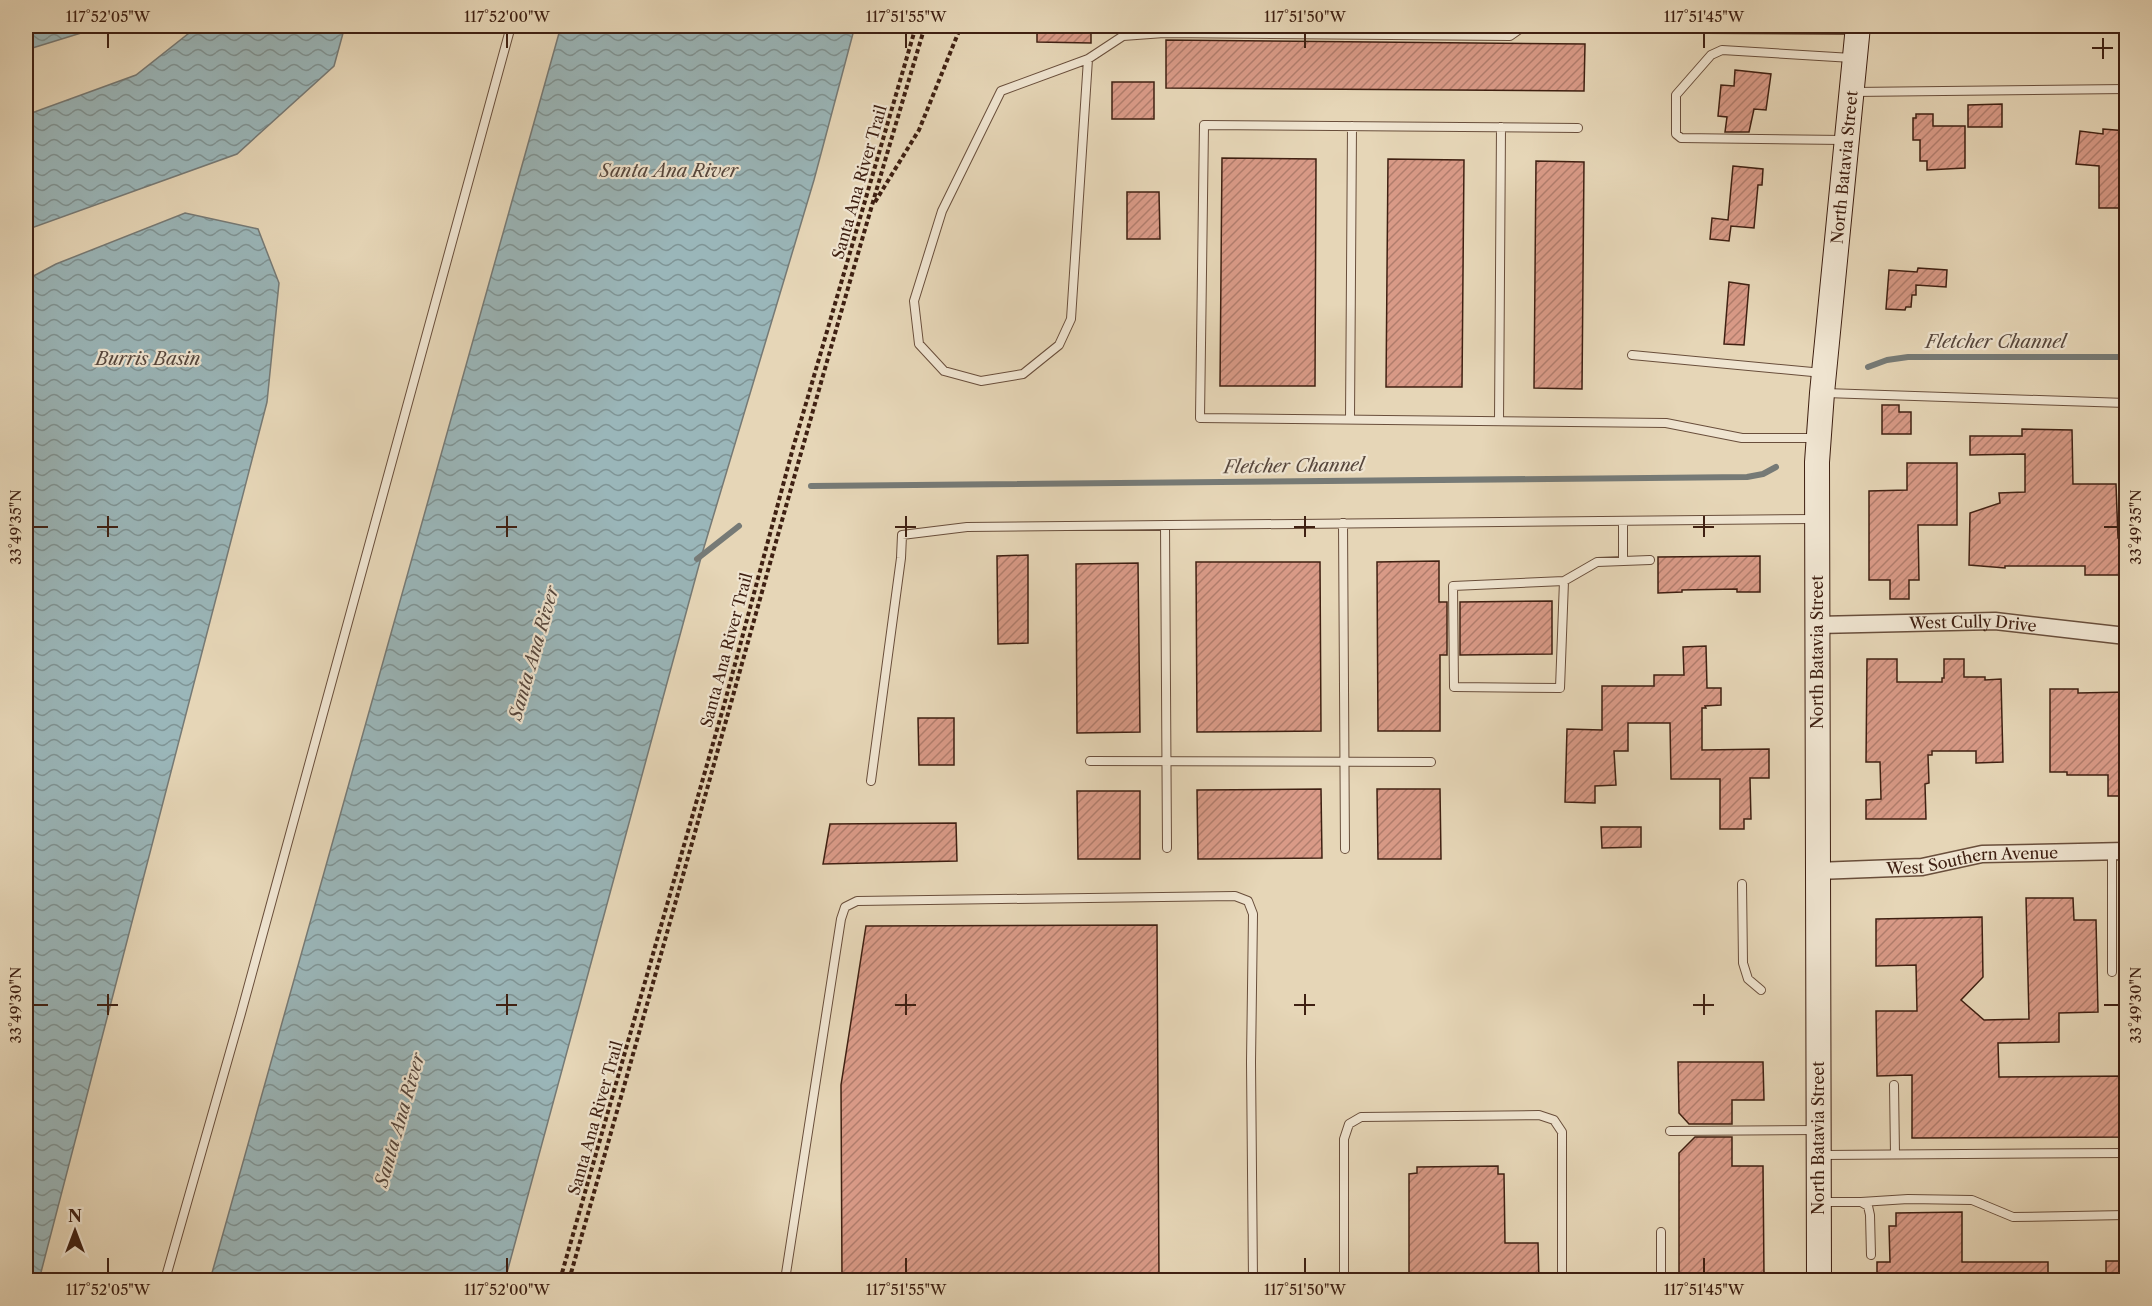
<svg xmlns="http://www.w3.org/2000/svg" width="2152" height="1306" viewBox="0 0 2152 1306" font-family="'Libre Caslon Text',serif">
  <style>
    .water { fill: url(#water-waves); stroke: #767a76; stroke-width: 1.5 }
    .lines { fill: none; stroke-linecap: round; stroke-linejoin: round }
    .stream { stroke: #767a76; stroke-width: 6 }
    .building { fill: url(#building-hatch); stroke: #3f2012; stroke-width: 1.5 }
    .lane-casing { stroke: #694e3b; stroke-width: 10 }
    .street-casing { stroke: #694e3b; stroke-width: 19 }
    .secondary-casing { stroke: #3f2012; stroke-width: 26 }
    .path { stroke: #3f2012; stroke-width: 4; stroke-dasharray: 4.5 3; stroke-linecap: butt }
    .lane { stroke: #efe4d0; stroke-width: 8 }
    .street { stroke: #efe4d0; stroke-width: 16 }
    .secondary { stroke: #efe4d0; stroke-width: 24 }
    .ticks { fill: none; stroke: #3f2012; stroke-width: 2 }
    .labels { text-anchor: middle; stroke-width: 4.5; stroke-linejoin: round; paint-order: stroke }
    .street-label { font-size: 16px; fill: #3f2012; stroke: #efe4d0 }
    .water-label { font-size: 18px; font-style: italic; fill: #56463c; stroke: #efe4d0 }
    .neatline { fill: none; stroke: #3f2012; stroke-width: 2 }
    .ticks-label { font-size: 15px; text-anchor: middle; fill: #3f2012 }
  </style>
  <defs>
    <pattern id="water-waves" width="16" height="10" patternUnits="userSpaceOnUse" patternTransform="scale(1.5)"><rect width="16" height="10" fill="#9ab6b9"/><path d="M0 5q4-4 8 0t8 0" fill="none" stroke="#7f9495"/></pattern>
    <pattern id="building-hatch" width="6" height="6" patternUnits="userSpaceOnUse" patternTransform="scale(1.5)"><rect width="6" height="6" fill="#d99a87"/><path d="M-1 1l2-2M0 6l6-6M5 7l2-2" fill="none" stroke="#b17d6d"/></pattern>
  </defs>
  <rect width="100%" height="100%" fill="#e6d6b7"/>
  <filter id="stains"><feTurbulence type="fractalNoise" baseFrequency=".00333" numOctaves="4"/><feColorMatrix values="0 0 0 0 .2 0 0 0 0 .09 0 0 0 0 .02 0 0 0 .5 -.17"/></filter>
  <radialGradient id="worn" r=".72"><stop offset=".6" stop-color="#630" stop-opacity="0"/><stop offset="1" stop-color="#630" stop-opacity=".3"/></radialGradient>
  <!-- water -->
  <path class="water" d="M 26,26 L 99,26 L 94,29 L 26,50 Z
    M 198,26 L 345,26 L 334,66 L 237,154 L 26,230 L 26,115 L 136,75 Z
    M 561,26 L 855,26 L 814,180 L 702,554 L 505,1280 L 210,1280 Z
    M 185,213 L 258,229 L 279,283 L 267,402 L 39,1280 L 26,1280 L 26,280 L 56,264 Z"/>
  <g class="lines">
    <!-- stream -->
    <path class="stream" d="M 1868,367 L 1887,360 L 1908,357 L 2126,357
      M 811,486 L 1747,477 L 1763,474 L 1776,467
      M 697,559 L 739,526"/>
  </g>
  <!-- building -->
  <path class="building" d="M 1037,26 L 1091,26 L 1091,43 L 1037,42 Z
    M 1166,40 L 1585,44 L 1584,91 L 1166,88 Z
    M 1735,70 L 1771,74 L 1766,110 L 1754,109 L 1749,132 L 1725,132 L 1727,117 L 1718,116 L 1721,85 L 1734,86 Z
    M 1112,82 L 1154,82 L 1154,119 L 1112,119 Z
    M 2002,104 L 2002,127 L 1968,127 L 1968,105 Z
    M 1916,114 L 1933,114 L 1933,126 L 1965,126 L 1965,168 L 1927,170 L 1927,161 L 1920,161 L 1920,140 L 1913,140 L 1913,118 L 1916,118 Z
    M 2103,129 L 2127,131 L 2127,208 L 2099,208 L 2099,166 L 2076,164 L 2080,131 L 2103,134 Z
    M 1222,158 L 1316,159 L 1315,386 L 1220,386 Z
    M 1388,159 L 1464,160 L 1462,387 L 1386,387 Z
    M 1536,161 L 1584,162 L 1582,389 L 1534,388 Z
    M 1733,166 L 1763,169 L 1762,185 L 1758,185 L 1754,228 L 1731,226 L 1729,241 L 1710,239 L 1712,218 L 1728,220 Z
    M 1127,192 L 1159,192 L 1160,239 L 1127,239 Z
    M 1918,268 L 1947,270 L 1946,287 L 1916,285 L 1916,295 L 1912,295 L 1911,307 L 1906,307 L 1905,310 L 1886,309 L 1889,270 L 1917,272 Z
    M 1729,282 L 1749,285 L 1744,345 L 1724,344 Z
    M 1882,405 L 1899,405 L 1899,412 L 1911,412 L 1911,434 L 1882,434 Z
    M 2022,429 L 2072,430 L 2073,484 L 2116,484 L 2118,538 L 2127,537 L 2127,575 L 2085,575 L 2085,566 L 2005,566 L 2005,568 L 1969,565 L 1970,513 L 2000,503 L 1999,493 L 2025,492 L 2025,454 L 1970,455 L 1970,436 L 2022,436 Z
    M 1907,463 L 1957,463 L 1957,525 L 1918,525 L 1919,580 L 1909,580 L 1909,599 L 1890,599 L 1890,580 L 1869,580 L 1869,491 L 1907,490 Z
    M 1028,555 L 1028,643 L 998,644 L 997,556 Z
    M 1760,556 L 1760,592 L 1737,592 L 1737,589 L 1682,590 L 1682,592 L 1658,593 L 1658,557 Z
    M 1439,561 L 1439,602 L 1447,602 L 1447,655 L 1440,655 L 1440,731 L 1378,731 L 1377,562 Z
    M 1196,562 L 1320,562 L 1321,731 L 1197,732 Z
    M 1138,563 L 1140,732 L 1077,733 L 1076,564 Z
    M 1552,601 L 1552,654 L 1460,655 L 1460,602 Z
    M 1706,646 L 1707,688 L 1721,688 L 1721,705 L 1705,706 L 1706,708 L 1702,708 L 1702,750 L 1769,749 L 1769,778 L 1750,778 L 1751,819 L 1744,819 L 1744,829 L 1720,829 L 1720,779 L 1671,779 L 1670,723 L 1628,723 L 1628,751 L 1614,751 L 1616,785 L 1595,786 L 1595,803 L 1565,802 L 1567,729 L 1602,730 L 1602,686 L 1654,686 L 1654,675 L 1684,675 L 1683,647 Z
    M 1867,659 L 1897,659 L 1897,682 L 1942,682 L 1942,678 L 1944,678 L 1944,659 L 1964,659 L 1964,677 L 1985,677 L 1985,680 L 2001,679 L 2003,762 L 1976,763 L 1976,751 L 1932,751 L 1932,755 L 1928,755 L 1929,783 L 1925,784 L 1926,819 L 1866,819 L 1866,800 L 1881,799 L 1880,762 L 1866,762 Z
    M 2050,689 L 2078,689 L 2078,693 L 2127,692 L 2127,796 L 2108,796 L 2108,775 L 2067,775 L 2067,772 L 2050,772 Z
    M 918,718 L 954,718 L 954,765 L 919,765 Z
    M 1321,789 L 1322,858 L 1198,859 L 1197,790 Z
    M 1377,789 L 1440,789 L 1441,859 L 1378,859 Z
    M 1077,791 L 1140,791 L 1140,859 L 1078,859 Z
    M 956,823 L 957,861 L 823,864 L 830,824 Z
    M 1601,827 L 1641,827 L 1641,847 L 1602,848 Z
    M 2026,898 L 2073,898 L 2074,920 L 2096,920 L 2098,1012 L 2059,1013 L 2059,1042 L 1998,1043 L 1999,1077 L 2127,1076 L 2127,1137 L 1912,1138 L 1912,1075 L 1877,1076 L 1876,1011 L 1917,1011 L 1916,965 L 1876,966 L 1876,919 L 1982,917 L 1983,977 L 1961,1000 L 1984,1020 L 2029,1019 Z
    M 1157,925 L 1159,1281 L 842,1281 L 841,1085 L 866,926 Z
    M 1678,1062 L 1763,1062 L 1764,1100 L 1732,1100 L 1732,1124 L 1689,1124 L 1679,1113 Z
    M 1695,1137 L 1732,1137 L 1732,1166 L 1763,1166 L 1764,1275 L 1734,1275 L 1734,1281 L 1679,1281 L 1679,1153 Z
    M 1498,1166 L 1498,1174 L 1504,1174 L 1505,1243 L 1538,1243 L 1539,1281 L 1409,1281 L 1409,1174 L 1417,1173 L 1417,1167 Z
    M 1962,1212 L 1962,1262 L 2048,1262 L 2048,1281 L 1877,1281 L 1877,1262 L 1890,1262 L 1889,1226 L 1896,1226 L 1896,1213 Z
    M 2106,1261 L 2127,1261 L 2127,1281 L 2106,1281 Z"/>
  <g class="lines">
    <defs>
      <path id="lane" d="M 1698,26 L 1706,29 L 1857,30
        M 1088,59 L 1071,319 L 1059,345 L 1023,374 L 981,381 L 944,371 L 919,344 L 914,301 L 942,211 L 1001,91 L 1088,59 L 1123,36 L 1164,33 L 1510,36 L 1524,26
        M 1853,92 L 2126,89
        M 1578,128 L 1204,125 L 1200,418 L 1666,423 L 1742,438 L 1817,438
        M 1844,140 L 1681,138 L 1676,134 L 1676,95 L 1711,55 L 1722,50 L 1852,58
        M 1632,355 L 1823,373
        M 1825,393 L 2126,403
        M 1350,419 L 1352,126
        M 1499,421 L 1501,127
        M 1623,521 L 1623,560
        M 1343,523 L 1345,849
        M 1165,525 L 1167,848
        M 1564,581 L 1560,688 L 1454,687 L 1453,586 L 1564,581 L 1597,562 L 1650,560
        M 1090,761 L 1431,762
        M 871,781 L 901,558 L 902,535 L 967,527 L 1814,519
        M 1742,884 L 1743,963 L 1748,979 L 1761,990
        M 2112,972 L 2112,852
        M 1894,1085 L 1895,1154
        M 1670,1131 L 1818,1130
        M 1822,1155 L 2126,1153
        M 1822,1202 L 1861,1202 L 1868,1206 L 1870,1215 L 1871,1255
        M 1861,1202 L 1908,1199 L 1972,1200 L 2013,1217 L 2126,1215
        M 1661,1232 L 1661,1280
        M 165,1280 L 240,1017 L 511,26
        M 785,1280 L 841,919 L 845,907 L 857,901 L 1235,896 L 1248,901 L 1253,914 L 1251,1062 L 1253,1280
        M 1344,1280 L 1344,1139 L 1349,1124 L 1361,1117 L 1539,1115 L 1554,1120 L 1562,1132 L 1562,1280"/>
      <g id="street">
        <path id="s1" d="M 1817,625 L 1995,621 L 2126,636"/>
        <path id="s2" d="M 1817,871 L 1922,867 L 1982,854 L 2126,851"/>
      </g>
      <g id="secondary">
        <path id="s3" d="M 1819,1280 L 1817,462 L 1822,393 L 1858,26"/>
      </g>
    </defs>
    <!-- lane casing -->
    <use href="#lane" class="lane-casing"/>
    <!-- street casing -->
    <use href="#street" class="street-casing"/>
    <!-- secondary casing -->
    <use href="#secondary" class="secondary-casing"/>
    <!-- path -->
    <path class="path" d="M 875,202 L 919,130 L 961,26
      M 560,1280 L 724,705 L 793,448 L 916,26
      M 569,1280 C 689,862 800,442 925,26"/>
    <!-- lane -->
    <use href="#lane" class="lane"/>
    <!-- street -->
    <use href="#street" class="street"/>
    <!-- secondary -->
    <use href="#secondary" class="secondary"/>
  </g>
  <!-- ticks -->
  <path class="ticks" d="M 108,33 L 108,48M 507,33 L 507,48M 906,33 L 906,48M 1305,33 L 1305,48M 1704,33 L 1704,48M 2103,38 L 2103,59M 2092,48 L 2113,48M 108,516 L 108,537M 507,516 L 507,537M 906,516 L 906,537M 1305,516 L 1305,537M 1704,516 L 1704,537M 33,527 L 48,527M 97,527 L 118,527M 496,527 L 517,527M 895,527 L 916,527M 1294,527 L 1315,527M 1693,527 L 1714,527M 2104,527 L 2119,527M 108,994 L 108,1015M 507,994 L 507,1015M 906,994 L 906,1015M 1305,994 L 1305,1015M 1704,994 L 1704,1015M 33,1005 L 48,1005M 97,1005 L 118,1005M 496,1005 L 517,1005M 895,1005 L 916,1005M 1294,1005 L 1315,1005M 1693,1005 L 1714,1005M 2104,1005 L 2119,1005M 108,1258 L 108,1273M 507,1258 L 507,1273M 906,1258 L 906,1273M 1305,1258 L 1305,1273M 1704,1258 L 1704,1273"/>
  <g class="labels">
    <!-- street labels -->
    <g class="street-label">
      <text dy="6" stroke="none"><textPath href="#s3" startOffset="1114">North Batavia Street</textPath></text>
      <text transform="translate(859 182) rotate(-74)" y="6">Santa Ana River Trail</text>
      <text dy="6" stroke="none"><textPath href="#s1" startOffset="156">West Cully Drive</textPath></text>
      <text transform="translate(726 650) rotate(-75)" y="6">Santa Ana River Trail</text>
      <text transform="translate(1817 652) rotate(-90)" y="6">North Batavia Street</text>
      <text dy="6" stroke="none"><textPath href="#s2" startOffset="156">West Southern Avenue</textPath></text>
      <text transform="translate(595 1118) rotate(-74)" y="6">Santa Ana River Trail</text>
      <text transform="translate(1818 1138) rotate(-90)" y="6">North Batavia Street</text>
    </g>
    <!-- water labels -->
    <g class="water-label">
      <text x="669" y="177">Santa Ana River</text>
      <text x="1996" y="348">Fletcher Channel</text>
      <text x="148" y="365">Burris Basin</text>
      <text transform="translate(1294 466) rotate(-1)" y="6">Fletcher Channel</text>
      <text transform="translate(534 653) rotate(-74)" y="6">Santa Ana River</text>
      <text transform="translate(400 1120) rotate(-74)" y="6">Santa Ana River</text>
    </g>
  </g>
  <!-- margin -->
  <rect width="2152" height="1306" fill="none" stroke="#e6d6b7" stroke-width="66"/>
  <!-- north arrow -->
  <g transform="translate(75 1231)" stroke="#efe4d0" stroke-width="4.5" paint-order="stroke">
  <path d="M0-4.5L10 22L0 15L-10 22Z" fill="#3f2012"/>
  <text y="-9" font-size="16" font-weight="bold" text-anchor="middle" fill="#3f2012">N</text>
  </g>
  <rect x="33" y="33" width="2086" height="1240" class="neatline"/>
  <g class="ticks-label">
    <text x="108" y="22">117°52'05"W</text>
    <text x="507" y="22">117°52'00"W</text>
    <text x="906" y="22">117°51'55"W</text>
    <text x="1305" y="22">117°51'50"W</text>
    <text x="1704" y="22">117°51'45"W</text>
    <text transform="translate(16 527) rotate(-90)" y="5">33°49'35"N</text>
    <text transform="translate(2136 527) rotate(-90)" y="5">33°49'35"N</text>
    <text transform="translate(16 1005) rotate(-90)" y="5">33°49'30"N</text>
    <text transform="translate(2136 1005) rotate(-90)" y="5">33°49'30"N</text>
    <text x="108" y="1295">117°52'05"W</text>
    <text x="507" y="1295">117°52'00"W</text>
    <text x="906" y="1295">117°51'55"W</text>
    <text x="1305" y="1295">117°51'50"W</text>
    <text x="1704" y="1295">117°51'45"W</text>
  </g>
  <rect width="100%" height="100%" filter="url(#stains)"/>
  <rect width="100%" height="100%" fill="url(#worn)"/>
</svg>
